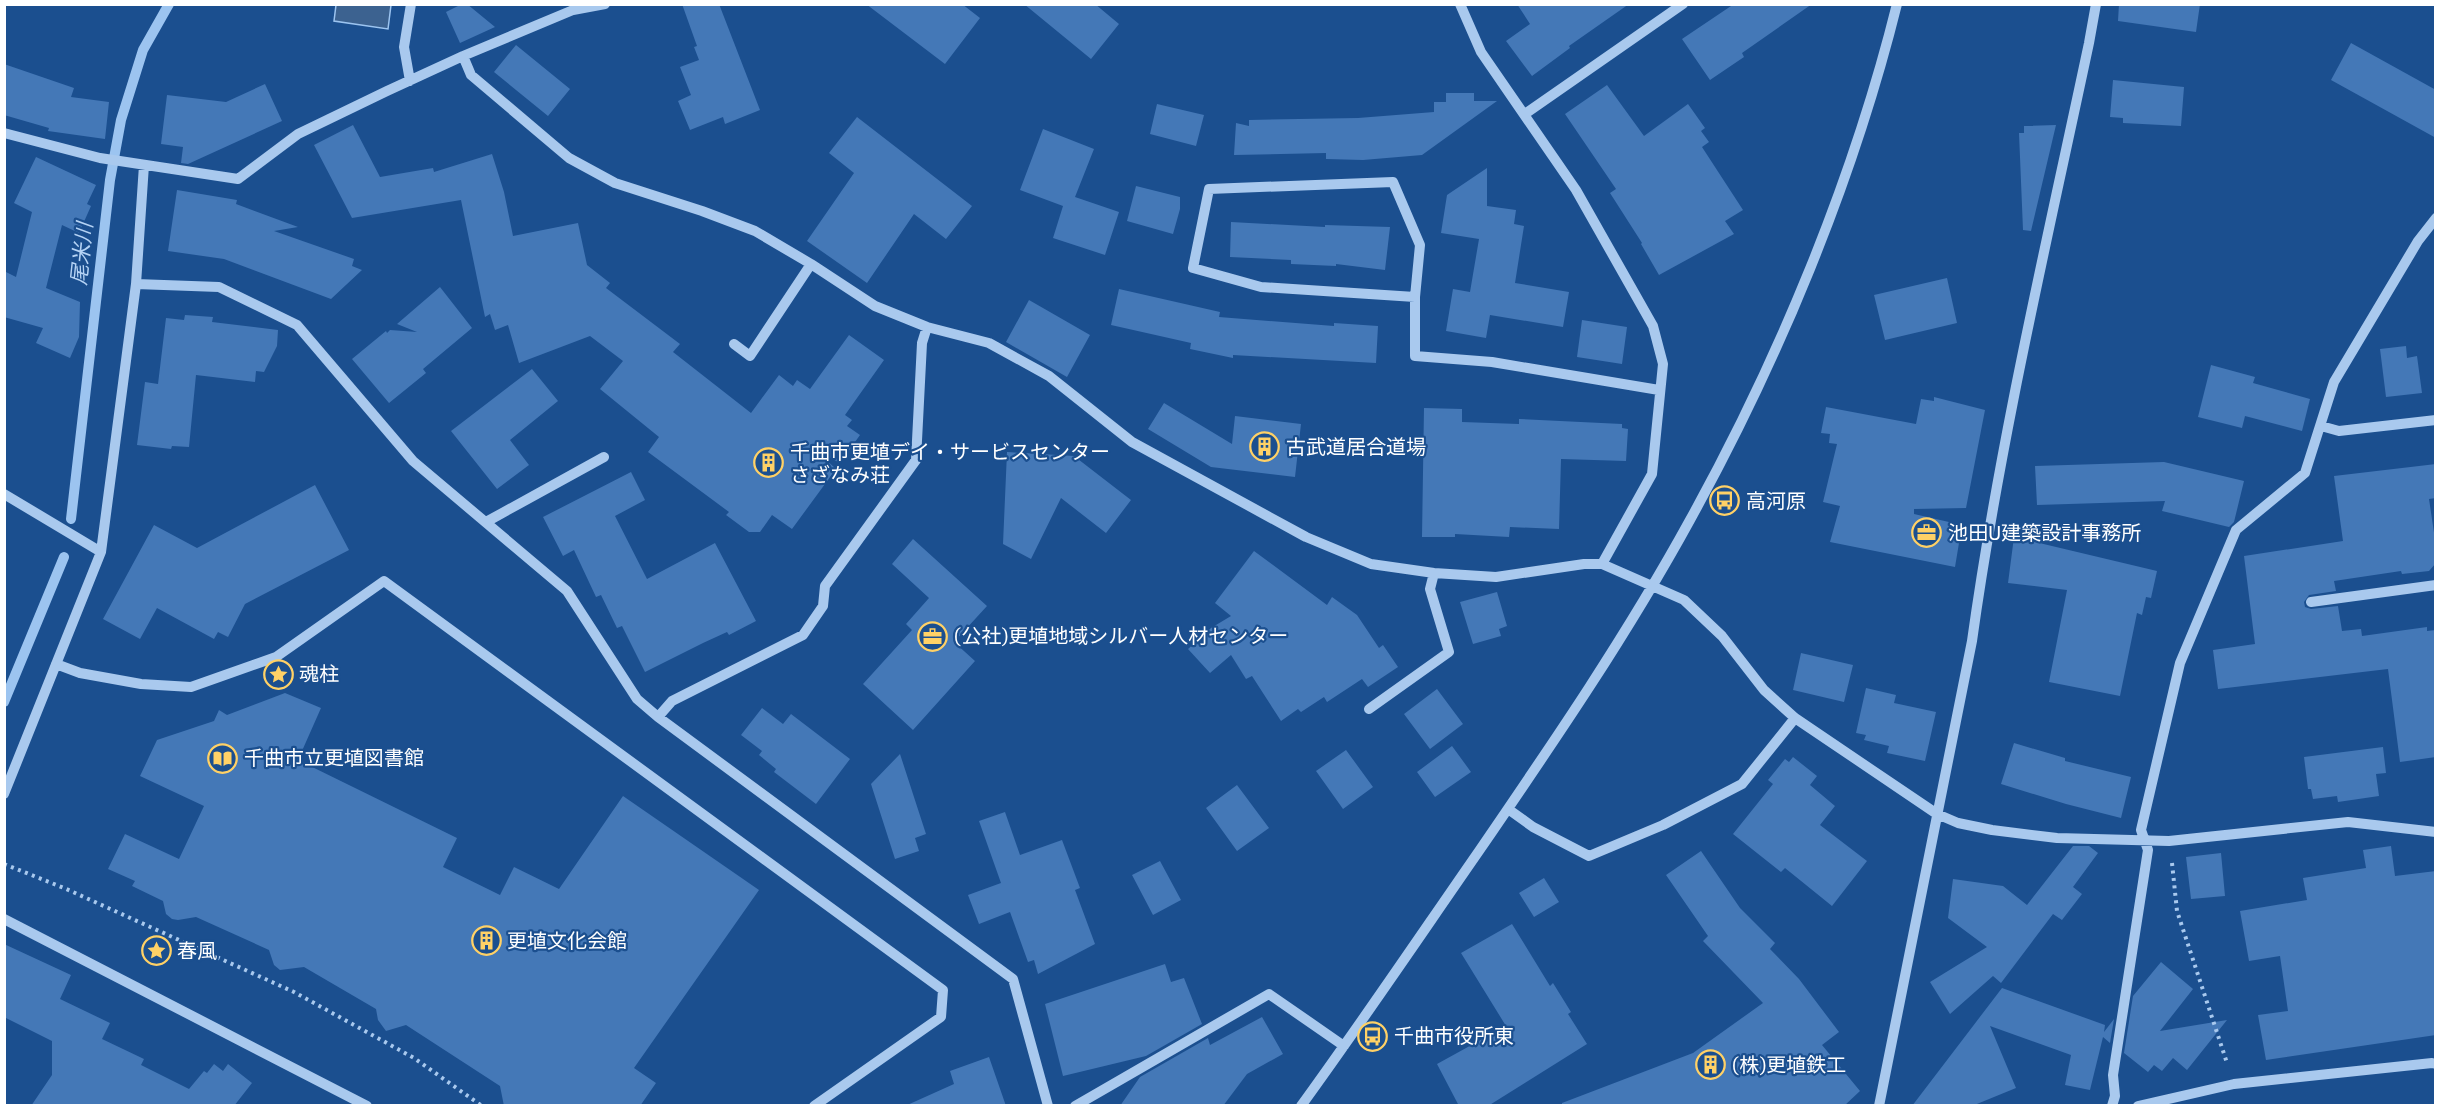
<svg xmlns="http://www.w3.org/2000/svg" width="2440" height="1110" viewBox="0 0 2440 1110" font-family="'Exo 2','Noto Sans JP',sans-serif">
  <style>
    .water { fill: #3c6290; stroke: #9cc4f0; stroke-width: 1.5 }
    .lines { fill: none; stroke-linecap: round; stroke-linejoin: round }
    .stream { stroke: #9cc4f0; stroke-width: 10 }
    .building { fill: #4478b7 }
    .path { stroke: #a9c9ee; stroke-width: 4; stroke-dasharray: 3 4.5; stroke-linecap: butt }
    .minor { stroke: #a9c9ee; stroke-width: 10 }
    .labels { text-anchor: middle; stroke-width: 4.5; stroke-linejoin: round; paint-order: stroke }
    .poi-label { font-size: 20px; fill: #fff; stroke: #1b4f8f; text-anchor: start }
    .water-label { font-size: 21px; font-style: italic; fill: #b5d3f5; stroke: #1b4f8f }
  </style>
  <rect width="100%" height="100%" fill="#1b4f8f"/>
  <!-- water -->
  <path class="water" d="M 336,5 L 391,5 L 388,29 L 334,21 Z"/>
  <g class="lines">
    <!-- stream -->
    <path class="stream" d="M 71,519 L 110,180 L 121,120 L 143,50 L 169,4
      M 4,702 L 64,557"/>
  </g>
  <!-- building -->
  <path class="building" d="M 462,4 L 467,4 L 495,27 L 460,43 L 446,12 Z
    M 682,4 L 719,4 L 760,110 L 725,124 L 723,117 L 690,130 L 678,101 L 691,95 L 680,67 L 699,60 L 694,47 L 697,46 Z
    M 866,4 L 962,4 L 980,18 L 945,64 Z
    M 1024,4 L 1095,4 L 1119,24 L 1091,59 Z
    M 1517,4 L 1629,4 L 1569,46 L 1570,48 L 1532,76 L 1506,41 L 1530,24 Z
    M 1734,4 L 1812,4 L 1742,53 L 1744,57 L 1710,80 L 1682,39 Z
    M 2119,4 L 2200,4 L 2196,32 L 2118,21 Z
    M 2351,43 L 2436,90 L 2436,138 L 2331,80 Z
    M 516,45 L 570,89 L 548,116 L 494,72 Z
    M 4,64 L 74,88 L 71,97 L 109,102 L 105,139 L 48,131 L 49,128 L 4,115 Z
    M 2113,80 L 2184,87 L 2181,126 L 2123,123 L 2123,118 L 2110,117 Z
    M 265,84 L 282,121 L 188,164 L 181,163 L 183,147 L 161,144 L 167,95 L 226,102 Z
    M 1607,85 L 1644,136 L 1688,104 L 1705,128 L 1701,131 L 1709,142 L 1702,147 L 1743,210 L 1725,221 L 1734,234 L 1659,275 L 1641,244 L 1642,243 L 1610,193 L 1616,189 L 1565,114 Z
    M 1446,93 L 1474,93 L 1474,101 L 1497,101 L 1422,155 L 1363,160 L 1326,159 L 1326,153 L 1234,155 L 1236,123 L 1249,126 L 1249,120 L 1358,118 L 1434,112 L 1434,102 L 1446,102 Z
    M 1157,104 L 1204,115 L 1196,146 L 1150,134 Z
    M 857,117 L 972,206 L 946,239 L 914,214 L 867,283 L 807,241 L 854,173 L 829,153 Z
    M 353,125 L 380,177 L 433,168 L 434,172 L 492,154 L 504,192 L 513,236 L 578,223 L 587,265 L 610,283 L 606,288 L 680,344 L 673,352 L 751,413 L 779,375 L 793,386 L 797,380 L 810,389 L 849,335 L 884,360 L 845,415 L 852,420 L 847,426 L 860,435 L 840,463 L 823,454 L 822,456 L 836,469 L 792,529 L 772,515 L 760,532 L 749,532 L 726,515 L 729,512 L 648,452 L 659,437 L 600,389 L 623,361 L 590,336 L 519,363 L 508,325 L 495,330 L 490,314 L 485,317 L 461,200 L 352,218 L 314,145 Z
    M 2056,125 L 2031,231 L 2023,230 L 2019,133 L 2024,133 L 2024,126 Z
    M 1043,129 L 1094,149 L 1075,197 L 1119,212 L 1105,255 L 1053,238 L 1063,206 L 1020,190 Z
    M 36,157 L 96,185 L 87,204 L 91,206 L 79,233 L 62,225 L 46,288 L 80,302 L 79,337 L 70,358 L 36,343 L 43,328 L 4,317 L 4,271 L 16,277 L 32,212 L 14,203 Z
    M 1487,168 L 1487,206 L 1516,210 L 1514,224 L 1524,226 L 1515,283 L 1569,292 L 1563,327 L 1490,315 L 1486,338 L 1446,331 L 1453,289 L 1470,292 L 1479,239 L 1441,233 L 1447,195 Z
    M 1136,186 L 1180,197 L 1180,209 L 1173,234 L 1127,221 Z
    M 177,190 L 237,200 L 236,204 L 298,227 L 274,231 L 354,259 L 352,266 L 362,270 L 331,299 L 224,259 L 168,251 Z
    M 1231,222 L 1325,227 L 1325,225 L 1390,227 L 1385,270 L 1336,264 L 1336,266 L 1291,264 L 1291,260 L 1230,257 Z
    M 1947,278 L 1957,323 L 1885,340 L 1874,295 Z
    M 440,287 L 472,328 L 423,369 L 426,373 L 389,403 L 352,359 L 386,331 L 387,333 L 390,330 L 417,332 L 397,324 Z
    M 1119,289 L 1220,312 L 1219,317 L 1334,326 L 1334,323 L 1378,326 L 1376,363 L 1233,355 L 1233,358 L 1190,349 L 1191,343 L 1111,325 Z
    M 1029,300 L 1090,335 L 1067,377 L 1006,342 Z
    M 185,315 L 213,317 L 212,322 L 278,330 L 277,346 L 264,372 L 256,371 L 255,382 L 196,375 L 189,447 L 172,446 L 171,449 L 137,445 L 145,382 L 158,384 L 166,318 L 184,320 Z
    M 1582,320 L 1627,327 L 1622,364 L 1577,357 Z
    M 2406,346 L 2407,358 L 2417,356 L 2422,393 L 2386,397 L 2380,349 Z
    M 2211,365 L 2255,377 L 2253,383 L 2310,399 L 2302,431 L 2245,416 L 2242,428 L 2198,417 Z
    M 532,369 L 558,401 L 510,440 L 529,465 L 497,489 L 451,431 Z
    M 1934,397 L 1985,410 L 1966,508 L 1914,509 L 1914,514 L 1962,525 L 1955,567 L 1830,542 L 1840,506 L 1823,502 L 1837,444 L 1829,443 L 1830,434 L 1821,433 L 1826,407 L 1916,424 L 1921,399 L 1934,401 Z
    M 1164,403 L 1232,444 L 1235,416 L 1301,424 L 1295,477 L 1211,467 L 1148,429 Z
    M 1424,408 L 1462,409 L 1462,422 L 1519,424 L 1519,419 L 1622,424 L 1622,428 L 1628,429 L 1626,461 L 1561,459 L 1559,529 L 1510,527 L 1509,537 L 1455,534 L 1455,537 L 1422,537 Z
    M 1007,452 L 1074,456 L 1131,500 L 1106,533 L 1061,498 L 1031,559 L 1003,544 Z
    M 2164,462 L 2244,481 L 2234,522 L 2229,527 L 2162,511 L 2165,501 L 2037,505 L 2035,466 Z
    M 2436,464 L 2436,498 L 2429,499 L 2436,546 L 2436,563 L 2429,571 L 2402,574 L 2401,571 L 2334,581 L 2336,591 L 2309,595 L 2304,602 L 2305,607 L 2311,609 L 2338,606 L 2342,631 L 2361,629 L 2362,636 L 2427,627 L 2427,631 L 2436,630 L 2436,757 L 2400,762 L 2388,669 L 2218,689 L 2213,650 L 2255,644 L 2244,556 L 2343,541 L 2334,476 Z
    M 631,472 L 645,500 L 615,516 L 647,579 L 715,543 L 756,621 L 729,635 L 727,632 L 703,643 L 645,672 L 622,626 L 617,628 L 601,595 L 596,597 L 574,550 L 563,556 L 543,517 Z
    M 315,485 L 349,550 L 245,604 L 228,637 L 218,632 L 214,639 L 157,608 L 140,639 L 103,619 L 154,525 L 197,548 Z
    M 2014,537 L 2157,571 L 2151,598 L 2146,597 L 2142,615 L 2137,613 L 2120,696 L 2049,682 L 2067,590 L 2008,583 Z
    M 913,539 L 987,606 L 954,642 L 975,661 L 913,730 L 863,684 L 912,630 L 906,624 L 929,598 L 892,564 Z
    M 1254,551 L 1327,605 L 1332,597 L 1357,615 L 1379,648 L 1383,645 L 1398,667 L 1368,687 L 1362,679 L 1327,702 L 1324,697 L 1301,712 L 1298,709 L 1281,721 L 1252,676 L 1246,679 L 1231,655 L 1210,673 L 1188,649 L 1211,628 L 1231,616 L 1215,603 Z
    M 1497,592 L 1507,626 L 1499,629 L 1501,636 L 1473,644 L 1460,602 Z
    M 1801,653 L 1853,665 L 1844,702 L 1793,690 Z
    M 1866,688 L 1896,695 L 1894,703 L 1936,712 L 1925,761 L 1887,753 L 1889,746 L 1864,740 L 1866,735 L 1856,733 Z
    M 1437,689 L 1463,724 L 1430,749 L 1404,714 Z
    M 285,693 L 321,708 L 298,760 L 457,838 L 443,867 L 500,895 L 514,867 L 559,889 L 623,796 L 759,890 L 634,1068 L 656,1083 L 640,1106 L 504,1106 L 500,1086 L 406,1025 L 386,1031 L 378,1020 L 376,1009 L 304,967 L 280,970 L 274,965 L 269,950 L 196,917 L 178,920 L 172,919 L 166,914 L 163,901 L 132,886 L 135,881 L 108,869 L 125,834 L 179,859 L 204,806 L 140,776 L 157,740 L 214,721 L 219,710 L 227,715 Z
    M 762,708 L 783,724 L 791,714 L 850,759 L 816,804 L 774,772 L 776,769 L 759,755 L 762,751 L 741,735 Z
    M 2014,743 L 2065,758 L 2065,761 L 2131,777 L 2121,818 L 2066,804 L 2001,784 Z
    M 1452,746 L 1471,772 L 1435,797 L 1417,772 Z
    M 2383,747 L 2386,773 L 2376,774 L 2379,796 L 2338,802 L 2337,796 L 2313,799 L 2311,789 L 2308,789 L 2304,757 Z
    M 1346,750 L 1373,787 L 1343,809 L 1316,771 Z
    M 900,754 L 926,834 L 915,838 L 919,851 L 895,859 L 871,784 Z
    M 1793,757 L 1817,776 L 1810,785 L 1835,806 L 1820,825 L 1867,861 L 1832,906 L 1785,868 L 1781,872 L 1733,834 L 1773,784 L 1768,780 L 1785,759 L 1789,762 Z
    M 1237,785 L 1269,828 L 1237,851 L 1206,808 Z
    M 1005,812 L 1020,855 L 1062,840 L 1080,888 L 1075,890 L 1095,944 L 1038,974 L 1034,960 L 1028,962 L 1010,912 L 979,924 L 968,895 L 1001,883 L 979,821 Z
    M 2073,846 L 2089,846 L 2098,853 L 2073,887 L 2082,894 L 2062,920 L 2053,914 L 2001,983 L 1993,976 L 1950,1014 L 1930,982 L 1987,947 L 1948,918 L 1953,879 L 2003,886 L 2027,905 Z
    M 2391,846 L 2395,876 L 2436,871 L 2436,1035 L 2266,1060 L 2258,1015 L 2288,1011 L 2280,956 L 2249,961 L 2240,911 L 2307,900 L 2303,878 L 2366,868 L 2363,850 Z
    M 1701,851 L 1740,908 L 1775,943 L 1770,949 L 1799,979 L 1839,1032 L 1822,1045 L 1860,1091 L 1844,1106 L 1562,1106 L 1562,1103 L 1693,1053 L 1763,1003 L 1703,941 L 1708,936 L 1666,875 Z
    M 2221,853 L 2225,896 L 2191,899 L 2186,857 Z
    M 1160,861 L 1181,900 L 1153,915 L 1132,875 Z
    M 1544,878 L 1559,902 L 1534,917 L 1519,893 Z
    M 1512,924 L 1550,986 L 1553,983 L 1571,1012 L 1568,1014 L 1587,1044 L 1488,1106 L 1459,1106 L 1437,1064 L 1506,1026 L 1461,953 Z
    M 4,944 L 71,975 L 60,999 L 110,1023 L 102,1039 L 144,1059 L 141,1065 L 189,1089 L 204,1071 L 207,1073 L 214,1064 L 223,1071 L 228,1064 L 252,1083 L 234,1106 L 31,1106 L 52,1075 L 52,1041 L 4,1017 Z
    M 2161,962 L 2193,989 L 2160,1031 L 2227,1020 L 2187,1070 L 2173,1058 L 2162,1071 L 2154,1065 L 2148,1072 L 2124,1053 L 2133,996 Z
    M 1165,964 L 1171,982 L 1184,978 L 1202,1024 L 1146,1056 L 1063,1076 L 1045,1004 Z
    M 2002,988 L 2105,1025 L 2104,1032 L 2114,1019 L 2110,1043 L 2103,1037 L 2090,1090 L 2065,1085 L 2071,1055 L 1990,1026 L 2016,1088 L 1972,1106 L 1912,1106 Z
    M 1262,1017 L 1283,1054 L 1247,1074 L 1223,1106 L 1120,1106 L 1140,1077 L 1208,1038 L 1210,1045 Z
    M 989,1057 L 1006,1106 L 905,1106 L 954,1084 L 950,1071 Z"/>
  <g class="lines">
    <!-- path -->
    <path class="path" d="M 2172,863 L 2177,911 L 2227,1063
      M 4,864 L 64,888 L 294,992 L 414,1058 L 482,1106"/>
    <!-- minor -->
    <path class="minor" d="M 1460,4 L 1481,52 L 1576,190 L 1653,326 L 1663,364 L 1652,474 L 1602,564
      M 463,56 L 471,75 L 569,158 L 615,183 L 702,211 L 755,231 L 811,264 L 875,306 L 927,327 L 989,343 L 1049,376 L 1132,442 L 1306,537 L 1371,564 L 1434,573 L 1496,577 L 1584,564 L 1602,564 L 1684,600 L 1722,636 L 1764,690 L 1795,718 L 1937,814 L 1958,823 L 1992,830 L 2057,838 L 2169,841 L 2348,822 L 2436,832
      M 410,81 L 404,47 L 411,4
      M 1525,114 L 1683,4
      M 4,133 L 100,158 L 238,179 L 298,134 L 387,91 L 463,56 L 573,10 L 605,4
      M 136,284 L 219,287 L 297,325 L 413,461 L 567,591 L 637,699 L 658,717 L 1013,979 L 1048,1106
      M 1415,297 L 1420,245 L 1393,182 L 1209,189 L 1193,268 L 1261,287 L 1415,297 L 1415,356 L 1492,362 L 1659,390
      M 734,344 L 750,356 L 811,264
      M 2321,426 L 2339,431 L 2436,420
      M 4,494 L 101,552
      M 486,522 L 604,457
      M 2311,602 L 2436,585
      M 56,664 L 80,673 L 141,684 L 191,687 L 276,657 L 384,581 L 943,990 L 941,1017 L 814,1106
      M 1369,709 L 1449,652 L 1430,589 L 1434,573
      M 658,717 L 672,701 L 803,635 L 823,606 L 825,586 L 916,460 L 922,343 L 927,327
      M 4,794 L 101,552 L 136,284 L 144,165
      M 1508,809 L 1533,827 L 1589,856 L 1663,825 L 1742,784 L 1795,718
      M 4,919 L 367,1106
      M 1075,1106 L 1269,994 L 1344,1046
      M 1301,1106 C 1362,1022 1420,936 1479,851 C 1553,743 1627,635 1690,520 C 1778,361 1853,181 1897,4
      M 1879,1106 L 1972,641 C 2000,440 2047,241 2089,43 L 2096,4
      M 2112,1106 L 2115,1096 L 2113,1075 L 2148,850 L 2141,830 L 2180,663 L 2236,530 L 2305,473 L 2334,382 L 2418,241 L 2436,218
      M 2138,1106 L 2234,1084 L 2432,1063 L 2436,1064"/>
  </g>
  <!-- icons -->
  <defs>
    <symbol id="building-ring" viewBox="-11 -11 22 22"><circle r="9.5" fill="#1b4f8f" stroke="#ffd166" stroke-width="1.5"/><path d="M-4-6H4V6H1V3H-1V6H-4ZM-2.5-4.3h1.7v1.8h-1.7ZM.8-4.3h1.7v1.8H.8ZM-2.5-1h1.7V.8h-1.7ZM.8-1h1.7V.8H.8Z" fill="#ffd166"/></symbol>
    <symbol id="bus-ring" viewBox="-11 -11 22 22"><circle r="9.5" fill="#1b4f8f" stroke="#ffd166" stroke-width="1.5"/><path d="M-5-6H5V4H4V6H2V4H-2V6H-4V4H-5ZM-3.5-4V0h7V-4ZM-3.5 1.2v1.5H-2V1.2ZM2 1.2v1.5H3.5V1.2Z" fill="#ffd166"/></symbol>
    <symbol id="office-ring" viewBox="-11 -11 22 22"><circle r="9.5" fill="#1b4f8f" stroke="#ffd166" stroke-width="1.5"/><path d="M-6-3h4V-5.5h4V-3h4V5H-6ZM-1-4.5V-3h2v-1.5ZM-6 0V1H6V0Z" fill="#ffd166"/></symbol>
    <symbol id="sight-ring" viewBox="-11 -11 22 22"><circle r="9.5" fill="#1b4f8f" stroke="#ffd166" stroke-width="1.5"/><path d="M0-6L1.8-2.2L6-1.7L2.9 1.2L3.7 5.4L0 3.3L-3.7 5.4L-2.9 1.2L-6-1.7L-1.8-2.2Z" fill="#ffd166"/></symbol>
    <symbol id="library-ring" viewBox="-11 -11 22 22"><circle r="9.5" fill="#1b4f8f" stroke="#ffd166" stroke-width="1.5"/><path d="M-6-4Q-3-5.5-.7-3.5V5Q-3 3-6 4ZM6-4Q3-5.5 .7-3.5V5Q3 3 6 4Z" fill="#ffd166"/></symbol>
  </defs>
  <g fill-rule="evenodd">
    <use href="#building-ring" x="1248" y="430" width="33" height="33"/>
    <use href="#building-ring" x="752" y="446" width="33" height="33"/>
    <use href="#bus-ring" x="1708" y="484" width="33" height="33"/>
    <use href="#office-ring" x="1910" y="516" width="33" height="33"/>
    <use href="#office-ring" x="916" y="620" width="33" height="33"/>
    <use href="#sight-ring" x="262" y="658" width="33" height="33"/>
    <use href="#library-ring" x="206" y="742" width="33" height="33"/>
    <use href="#building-ring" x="470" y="924" width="33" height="33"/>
    <use href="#sight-ring" x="140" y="934" width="33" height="33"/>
    <use href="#bus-ring" x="1356" y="1020" width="33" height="33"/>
    <use href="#building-ring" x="1694" y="1048" width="33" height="33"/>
  </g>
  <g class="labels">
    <!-- poi labels -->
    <g class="poi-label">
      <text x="1286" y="454">古武道居合道場</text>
      <text x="790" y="459">千曲市更埴デイ・サービスセンター<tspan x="790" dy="23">さざなみ荘</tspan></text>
      <text x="1746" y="508">高河原</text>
      <text x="1948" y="540">池田U建築設計事務所</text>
      <text x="954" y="643">(公社)更埴地域シルバー人材センター</text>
      <text x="299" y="681">魂柱</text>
      <text x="244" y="765">千曲市立更埴図書館</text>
      <text x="507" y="948">更埴文化会館</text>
      <text x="177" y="958">春風</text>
      <text x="1394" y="1043">千曲市役所東</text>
      <text x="1732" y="1072">(株)更埴鉄工</text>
    </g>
    <!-- water labels -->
    <g class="water-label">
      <text transform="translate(82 254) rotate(-84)" y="7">尾米川</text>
    </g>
  </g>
  <!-- border -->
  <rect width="2440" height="1110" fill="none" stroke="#ffffff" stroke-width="12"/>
</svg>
